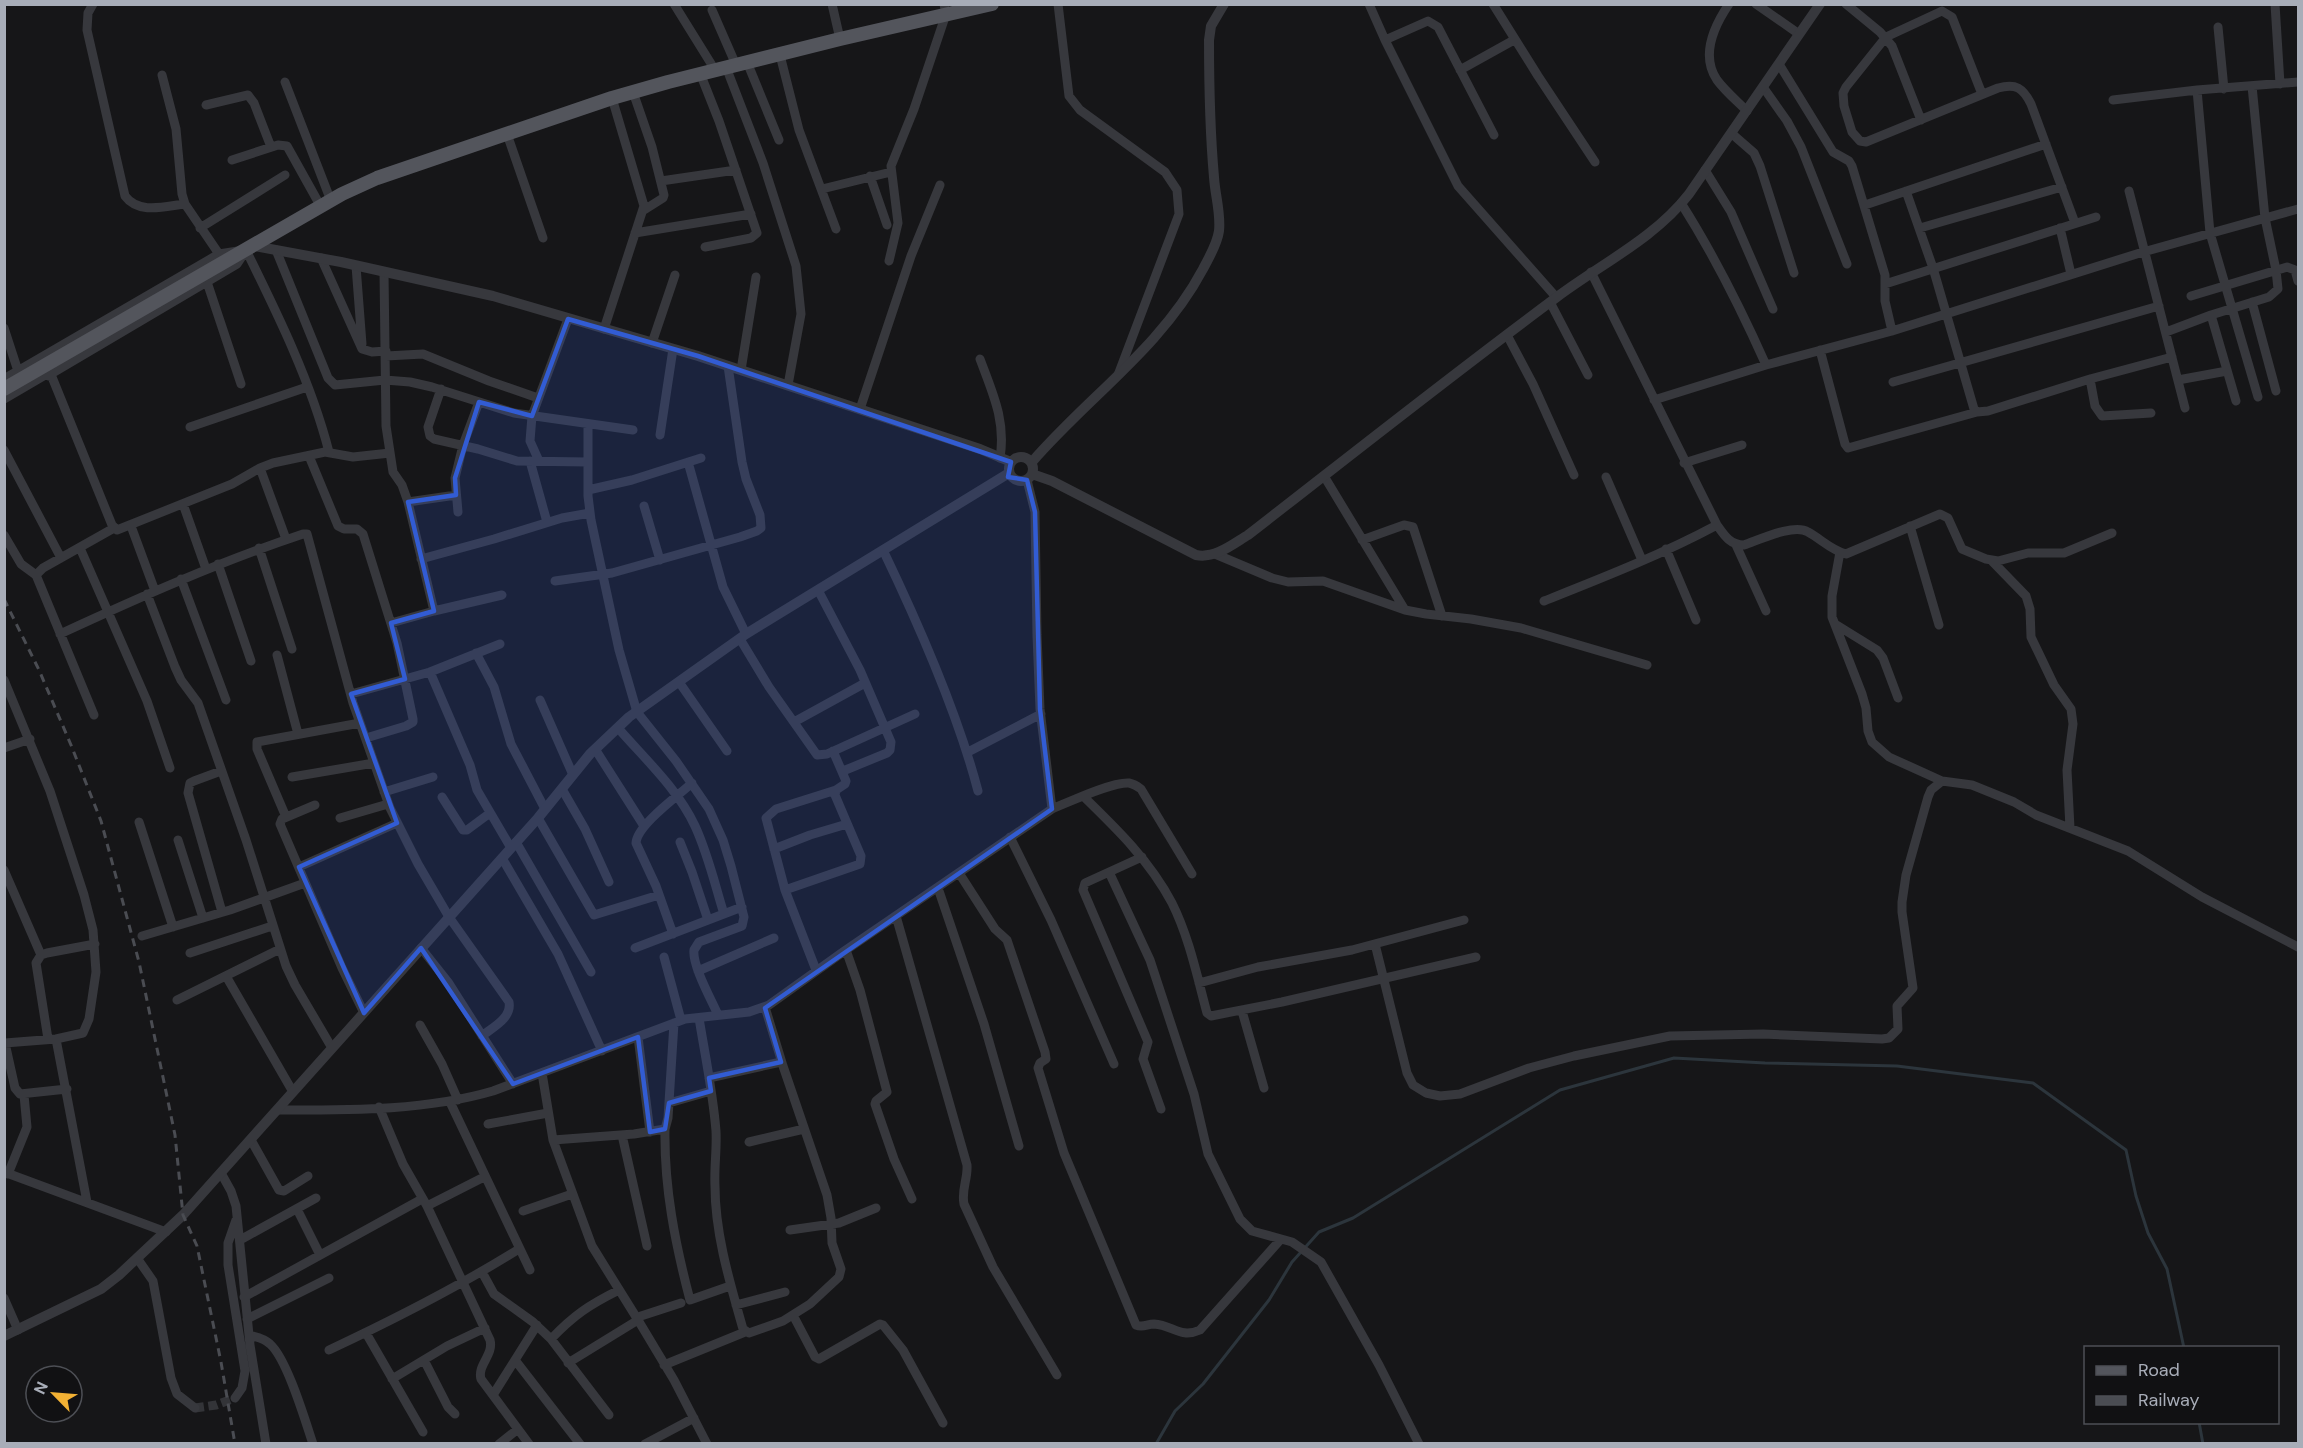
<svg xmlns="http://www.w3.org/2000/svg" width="2303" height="1448" viewBox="0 0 2303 1448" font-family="'DM Sans',sans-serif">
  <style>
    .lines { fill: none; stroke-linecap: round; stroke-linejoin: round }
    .stream { stroke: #2c353c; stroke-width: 3 }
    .minor-tunnel { stroke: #333438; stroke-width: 9; stroke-dasharray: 9 4.5; stroke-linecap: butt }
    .minor { stroke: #37383d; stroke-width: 9 }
    .tertiary { stroke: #37383d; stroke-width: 10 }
    .primary { stroke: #53555c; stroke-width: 14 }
    .rail { stroke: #4a4c52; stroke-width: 3; stroke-dasharray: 8 6; stroke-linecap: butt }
    .marked { fill: #325cd3; fill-opacity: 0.2; stroke: #325cd3; stroke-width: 4.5; stroke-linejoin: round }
  </style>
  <rect width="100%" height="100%" fill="#161618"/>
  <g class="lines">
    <!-- stream -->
    <path class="stream" d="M 2199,1422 L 2203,1444
      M 1156,1444 L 1175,1411 L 1203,1384 L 1269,1300 L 1292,1262 L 1319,1232 L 1353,1218 L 1560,1090 L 1674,1058 L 1765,1063 L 1897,1066 L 2033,1083 L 2126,1150 L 2136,1196 L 2148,1233 L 2167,1269 L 2184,1348"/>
    <!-- minor-tunnel -->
    <path class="minor-tunnel" d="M 195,1408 L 216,1405 L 235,1398"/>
    <!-- minor -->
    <path class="minor" d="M 93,4 L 88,13 L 87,30 L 125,196 C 139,215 166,206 185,204
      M 674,4 L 715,70
      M 832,4 L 840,39
      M 1058,4 L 1069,96 L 1080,110 L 1165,172 L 1177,190 L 1179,214 L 1118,375
      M 1369,4 L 1385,40 L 1428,21 L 1438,27 L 1494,135
      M 1493,4 L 1538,76 L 1595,162
      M 1729,4 C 1714,26 1700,55 1717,80 C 1725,91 1737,101 1747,111
      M 1756,4 L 1799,34
      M 1846,4 L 1880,32 L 1892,46 L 1921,120
      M 2275,4 L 2280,84
      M 712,10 L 736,65
      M 2218,27 L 2224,89
      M 1385,40 L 1458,186 L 1556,297
      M 780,55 L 799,130 L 836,229
      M 747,62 L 779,140
      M 1779,64 L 1833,152 L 1849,161 L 1852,166 L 1885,275 L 1885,301 L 1892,331
      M 726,67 L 763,163 L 796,266 L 801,314 L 788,385
      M 1460,70 L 1514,40
      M 700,73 L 719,121 L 757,233 L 751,238 L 705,247
      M 162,75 L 176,129 L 182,194 L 185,204 L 219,254
      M 285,82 L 331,201
      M 1763,87 L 1787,121 L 1801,147 L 1847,264
      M 2197,90 L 2210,233 L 2258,397
      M 633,92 L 652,147 L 664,195 L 663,198 L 644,210
      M 1982,94 L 1952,17 L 1942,11 L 1886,37 L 1846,87 L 1843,93 L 1844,106 L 1852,132 L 1860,141 L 1866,142 L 1998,88 C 2016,83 2023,88 2031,104 L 2075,223
      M 2113,100 L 2197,90 L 2298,82
      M 206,105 L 248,95 L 254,103 L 271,147
      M 1731,133 L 1754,153 L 1760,166 L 1794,273
      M 507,134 L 543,238
      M 232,160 L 278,145 L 287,146 L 321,207
      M 1705,170 L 1731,212 L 1773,309
      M 870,176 L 887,225
      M 661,181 L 736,170
      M 822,189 L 891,172
      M 1906,191 L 1933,268 L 1974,409 L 1977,412 L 1988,411 L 2090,379 L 2172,357
      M 2129,191 L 2185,408
      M 1681,203 C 1714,255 1741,309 1766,365
      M 1865,205 L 2046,144
      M 200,228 L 285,175
      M 1920,228 L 2062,187
      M 2060,228 L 2071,274
      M 635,233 L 751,214
      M 246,250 C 278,315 311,382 329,452
      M 276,250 L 328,378 L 335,385 L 385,380 L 410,382 L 432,387 L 514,413 L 633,430
      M 321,258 L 362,349 L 372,352 L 386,351
      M 889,261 L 898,223 L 891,166 L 914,109 L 946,14 L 944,4
      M 356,266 L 362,344
      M 384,272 L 386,426 L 393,472 L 402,485 L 408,502 L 434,611
      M 1591,272 L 1717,525 C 1724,535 1730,545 1744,545 C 1759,540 1794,523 1808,532 C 1821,539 1831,550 1846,554 L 1940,514 L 1948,518 L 1962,549 L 1986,559 L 1998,561 L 2028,553 L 2064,553 L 2112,533
      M 207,282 L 241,384
      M 1885,284 L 2096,217
      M 2191,296 L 2287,267 L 2295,270 L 2298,281
      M 1550,302 L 1588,375
      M 2252,302 L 2276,391
      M 2211,315 L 2236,401
      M 4,328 L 18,371
      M 604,329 L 644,206 L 612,98
      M 2166,332 L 2211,315 L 2269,297 L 2278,289 L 2276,270 L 2265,218 L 2252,86
      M 1507,335 L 1533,384 L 1574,475
      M 652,343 L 675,275
      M 1820,350 L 1845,444 L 1848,448 L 1977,412
      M 386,356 L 423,354 L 489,381 L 538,398
      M 980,359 C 993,394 1006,421 1000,458
      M 741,370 L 756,277
      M 49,375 L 237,264 L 245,252
      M 4,379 L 219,254 L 238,251
      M 2090,379 L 2095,406 L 2102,416 L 2151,413
      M 2178,380 L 2227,371
      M 1893,382 L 2159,306
      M 441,389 L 428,427 L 430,436 L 434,439 L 478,449 L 517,461 L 588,462
      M 4,399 L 45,375 L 52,377 L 112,525 L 117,530 L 232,484 L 260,468 L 273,463 L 325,452 L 353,457 L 390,453
      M 1654,400 L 1766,365 L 1892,331 L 2143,252 L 2298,209
      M 860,409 L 911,256 L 940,185
      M 588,424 L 588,496 L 591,520 L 619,650 L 637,712 L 676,761 L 709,809 L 723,840 L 731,866 L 744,917 L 742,926 L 699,942 L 694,950 C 692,965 711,999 718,1015
      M 190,427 L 307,387
      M 660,435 L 673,349
      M 4,450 L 61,558
      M 309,456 L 338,526 L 344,529 L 357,529 L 363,534 L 397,643 L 413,719 L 413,722 L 406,726 L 366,738
      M 530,461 L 547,522
      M 539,461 L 530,441 L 532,416 L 568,319
      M 688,462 L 723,587 L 746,634
      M 1684,463 L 1742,445
      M 260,468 L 286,539
      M 1324,476 L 1405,610
      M 1606,477 L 1642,560
      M 1027,480 L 1035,512 L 1037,635 L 1040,709 L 1052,809
      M 588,490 L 632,480 L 701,458
      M 408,502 L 456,495
      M 183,504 L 206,569
      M 644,506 L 660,560
      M 458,512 L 455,478 L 463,445 L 479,402
      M 131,526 L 155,591
      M 1910,526 L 1939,625
      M 4,535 L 21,564 L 36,575
      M 1362,540 L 1404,525 L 1413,527 L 1442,616
      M 1736,545 L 1766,611
      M 80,548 L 147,701 L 170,768
      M 259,548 L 292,649
      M 1666,549 L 1696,620
      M 883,550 C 919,625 957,711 978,791
      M 1840,552 L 1832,596 L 1832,617 L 1862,694 L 1866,708 L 1868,731 L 1872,742 L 1889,757 L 1942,781
      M 1215,554 L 1272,578 L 1288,582 L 1323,581 L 1405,610 L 1426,614 L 1471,619 L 1521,628 L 1647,665
      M 421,559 L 494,539 L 562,518 L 590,513
      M 1992,561 L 2026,596 L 2030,609 L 2031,637 L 2054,685 L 2071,709 L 2073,724 L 2067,770 L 2070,828
      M 218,564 L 251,661
      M 181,579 L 226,700
      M 555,581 L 612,573 L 740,537 L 757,531 L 761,528 L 760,515 L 746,479 L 742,462 L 728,366
      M 818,590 L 860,670 L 891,742 L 890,750 L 887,753 L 843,771
      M 147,594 L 175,667 L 181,680 L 198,703 L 246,840 L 286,966 L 295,985 L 332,1048
      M 1544,601 C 1602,578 1661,555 1717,525
      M 391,623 L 434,611 L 502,595
      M 1835,624 L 1877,650 L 1883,658 L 1898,698
      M 60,634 C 140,597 219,562 303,534 L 307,534 L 353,703 L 390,808 L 418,864 L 449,917 L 509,1002 C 512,1018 493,1027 482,1036
      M 740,639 L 769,687 L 817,755 L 827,754 L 915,714
      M 476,653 L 494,687 L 511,744 L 545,809
      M 277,655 L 298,734
      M 430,672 L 470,765 L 477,790 L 511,848
      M 4,680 L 50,791 L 84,895 L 93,930 L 96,972 L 89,1019 L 83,1033 L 56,1039 L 5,1043 L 15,1088 L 20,1094 L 67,1089
      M 679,682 L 727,751
      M 351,694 L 430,672 L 500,644
      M 540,700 L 573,775
      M 94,715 L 36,575 L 43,568 L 114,528
      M 794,722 L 865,683
      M 618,728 C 644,758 678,789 695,826 C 708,854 715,885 724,914
      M 4,748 L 30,739
      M 595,749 L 644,826
      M 968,752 L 1041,714
      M 221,771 L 194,781 L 190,783 L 188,793 L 222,912
      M 292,777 L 374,763
      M 562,789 L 585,829 L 609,882
      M 384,792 L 433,777
      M 1083,796 C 1117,829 1150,861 1172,903 C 1189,937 1197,976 1207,1013 L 1211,1016 L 1282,1002 L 1476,957
      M 442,797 L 463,830 L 467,830 L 490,813
      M 315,805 L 282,819 L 280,824 L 342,968 L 364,1013
      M 286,817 L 257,749 L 257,742 L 360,723
      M 340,818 L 388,804
      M 538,818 L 594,915 L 659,895
      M 139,822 L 173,927
      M 1010,837 L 1051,920 L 1114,1064
      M 178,840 L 203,918
      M 516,842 L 591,972
      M 680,842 L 692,872 L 708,920
      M 774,849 L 810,835 L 847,824
      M 1142,857 L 1085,883 L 1083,890 L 1148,1042 L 1143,1059 L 1161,1109
      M 502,858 L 558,954 L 602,1051
      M 299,867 L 397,823
      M 4,870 L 41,955
      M 1109,872 L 1150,960 L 1194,1094 L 1208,1154 L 1240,1219 L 1252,1231 L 1292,1242 L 1321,1262 L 1379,1365 L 1419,1444
      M 959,873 L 995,929 L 1007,940 L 1045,1052 L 1046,1059 L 1040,1063 L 1038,1068 L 1064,1153 L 1136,1325 C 1143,1328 1147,1324 1154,1324 C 1173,1325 1180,1339 1200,1330 L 1281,1239
      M 938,888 L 984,1024 L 1019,1146
      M 785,890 L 860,864 L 861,856 L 835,795 L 836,790 L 845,784 L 846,781 L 833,751
      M 896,916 L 967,1165 C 968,1179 961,1190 964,1204 L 993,1267 L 1057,1375
      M 673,934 L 656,886 L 636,843 C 637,825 678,796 692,783
      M 142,936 L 230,910 L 305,883
      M 1375,944 L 1407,1073 L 1413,1085 L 1426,1093 L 1440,1096 L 1460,1094 L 1529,1068 L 1574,1056 L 1670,1036 L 1763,1034 L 1882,1039 L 1889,1038 L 1898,1029 L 1897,1006 L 1913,988 L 1902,912 L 1902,902 L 1906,875 L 1928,797 L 1931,790 L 1942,781 L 1972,785 L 2014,802 L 2036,815 L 2128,851 L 2202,897 L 2298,947
      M 421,948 L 448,982 L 513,1084
      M 635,948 L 742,907
      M 846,950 L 860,990 L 887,1092 L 876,1101 L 875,1104 L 894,1159 L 912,1199
      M 190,953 L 272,926
      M 664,957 L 681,1020
      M 816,970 L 785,890 L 766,818 L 776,809 L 836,790
      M 698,971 L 774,938
      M 226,976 L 293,1092
      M 1199,983 L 1258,967 L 1352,950 L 1464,920
      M 177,1000 L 280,949
      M 1242,1011 L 1264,1088
      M 699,1018 C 705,1055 713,1093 716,1131 C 717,1150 714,1167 715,1186 C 715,1234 730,1283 743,1329 L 749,1333 L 783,1321 L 810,1304 L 839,1277 L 841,1269 L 832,1243 L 831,1218 L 827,1195 L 783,1066 L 765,1007
      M 420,1025 L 442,1064 L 458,1100
      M 638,1037 L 650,1132
      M 48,1039 L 36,963 L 41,955 L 47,953 L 95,944
      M 56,1039 L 87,1202
      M 542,1073 L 553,1140 L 592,1246 L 638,1320 L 568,1363
      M 709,1078 L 781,1062
      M 450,1102 L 530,1270
      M 669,1103 L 711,1091
      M 379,1107 L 403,1164 L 427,1206 L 490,1340 C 494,1355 477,1365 481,1379 L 529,1444
      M 277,1110 C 348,1110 425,1111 493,1091 L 685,1019 L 749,1012 L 769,1005 L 843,952 L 1052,809 C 1069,802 1111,782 1129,783 C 1134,784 1137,786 1141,789 L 1192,874
      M 488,1124 L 548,1113
      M 665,1129 C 664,1187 675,1243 690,1300 L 730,1286
      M 622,1135 L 647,1246
      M 251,1140 L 279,1190 L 284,1191 L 308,1176
      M 553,1140 L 634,1134 L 665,1129 L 668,1118 L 674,1023
      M 749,1142 L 804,1129
      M 4,1172 L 166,1232
      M 221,1173 L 231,1191 L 236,1206 L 250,1345 L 266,1444
      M 8,1174 L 27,1127 L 24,1095
      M 427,1206 L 484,1177
      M 297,1209 L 320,1255
      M 523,1211 L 572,1194
      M 790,1230 L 839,1223 L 876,1208
      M 240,1240 L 316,1198
      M 137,1258 L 153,1281 L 171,1378 L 177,1394 L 195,1408
      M 482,1272 L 494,1294 L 533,1322 L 551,1339 L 609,1415
      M 244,1297 L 422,1199
      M 4,1298 L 18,1330
      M 681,1303 L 641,1316 L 638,1320 L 674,1380 L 707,1444
      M 736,1305 L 785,1292
      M 793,1315 L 815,1357 L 819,1359 L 880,1324 L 883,1325 L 903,1350 L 943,1423
      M 247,1319 L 329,1278
      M 366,1333 L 423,1432
      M 249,1335 C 256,1337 264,1338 270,1344 C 287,1359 305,1420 313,1444
      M 551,1339 C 574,1315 589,1305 619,1290
      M 329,1350 C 395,1319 458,1287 519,1249
      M 424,1360 L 448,1407 L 455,1414
      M 515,1360 L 580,1444
      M 664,1365 L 745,1332
      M 392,1379 L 447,1346 L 485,1328
      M 493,1395 L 537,1325
      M 235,1398 L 242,1388 L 245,1371 L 228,1265 L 228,1243 L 236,1220
      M 499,1444 L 518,1429
      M 645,1444 L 694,1418"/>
    <!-- tertiary -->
    <path class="tertiary" d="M 254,246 L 341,262 L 493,296 L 698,356 L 980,449 L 1011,462
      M1009 469a12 12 0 1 1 24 0a12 12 0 1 1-24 0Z
      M 1032,462 C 1089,396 1161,348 1203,269 C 1209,257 1217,245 1219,231 C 1221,213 1215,195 1214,177 C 1210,132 1209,86 1209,40 L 1211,26 L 1224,4
      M 1032,474 L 1052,481 L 1196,555 C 1215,559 1233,544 1248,535 C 1351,455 1453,374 1557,297 C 1601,264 1655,238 1689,194 L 1820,4
      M 4,1336 L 101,1289 L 119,1275 L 183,1215 L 538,818 L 590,754 L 629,717 L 746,634 L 1009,473"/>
    <!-- primary -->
    <path class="primary" d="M 4,389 L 342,194 L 377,178 L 612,98 L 668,82 L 840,39 L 992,4"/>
    <!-- rail -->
    <path class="rail" d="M 4,599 L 39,670 L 71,745 L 101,821 L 139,962 L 175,1135 L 183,1215 L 197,1246 L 221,1362 L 235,1444"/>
  </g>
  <!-- marked area -->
  <path class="marked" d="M 568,319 L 698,356 L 1011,462 L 1008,477 L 1027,480 L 1035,512 L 1040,709 L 1052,809 L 765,1008 L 781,1062 L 709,1078 L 711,1091 L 669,1103 L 665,1129 L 650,1132 L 638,1037 L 513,1084 L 421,948 L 364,1013 L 299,867 L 397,823 L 351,694 L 405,679 L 391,623 L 434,611 L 408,502 L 456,495 L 455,478 L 479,402 L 532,416 Z"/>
  <!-- border -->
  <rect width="2303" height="1448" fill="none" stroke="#a8adb8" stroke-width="12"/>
  <!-- legend -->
  <rect x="2084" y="1346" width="195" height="78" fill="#111113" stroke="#4d4f55" stroke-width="1.5"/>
  <rect x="2096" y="1366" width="30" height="9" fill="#53555c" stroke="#4d4f55" stroke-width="1.5"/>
  <text x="2138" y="1376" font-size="18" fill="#a8adb8">Road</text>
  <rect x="2096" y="1396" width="30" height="9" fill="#4a4c52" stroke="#4d4f55" stroke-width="1.5"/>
  <text x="2138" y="1406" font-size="18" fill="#a8adb8">Railway</text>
  <!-- north arrow -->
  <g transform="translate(54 1394) rotate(295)"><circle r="28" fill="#111113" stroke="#4d4f55" stroke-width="1.5"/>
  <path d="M0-4.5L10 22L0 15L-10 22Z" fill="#f2b134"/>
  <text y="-9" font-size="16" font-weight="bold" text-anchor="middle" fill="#a8adb8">N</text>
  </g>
</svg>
